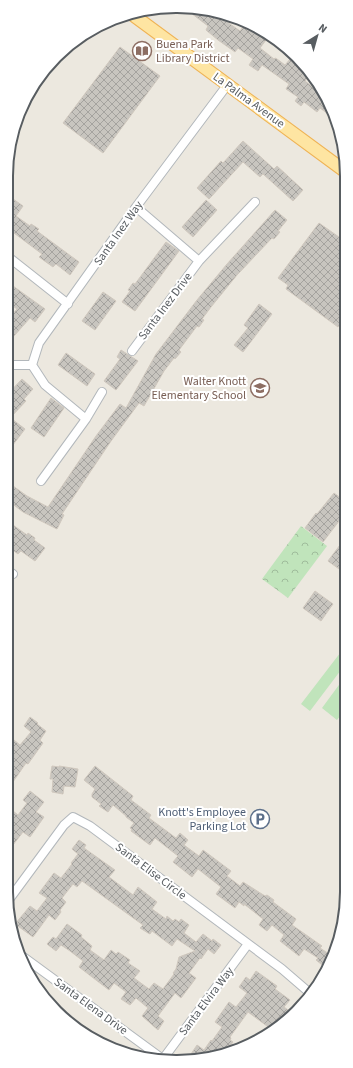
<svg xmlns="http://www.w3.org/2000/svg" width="353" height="1068" viewBox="0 0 353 1068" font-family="'Source Sans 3',sans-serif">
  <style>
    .green { fill: #c0e4bb }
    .park { fill: url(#park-crowns) }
    .building { fill: url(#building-cross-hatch); stroke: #d0c8be }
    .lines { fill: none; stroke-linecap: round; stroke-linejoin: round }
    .street-casing { stroke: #b2b7bb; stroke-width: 10 }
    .primary-casing { stroke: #efb355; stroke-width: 14 }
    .street { stroke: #fff; stroke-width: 8 }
    .primary { stroke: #fee5a2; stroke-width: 12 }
    .labels { text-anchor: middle; stroke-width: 4; stroke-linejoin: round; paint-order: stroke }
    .education-label { font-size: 12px; fill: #785e54; stroke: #fff; text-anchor: start }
    .street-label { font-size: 12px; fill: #585d61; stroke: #fff }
    .service-label { font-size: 12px; fill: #4e5e75; stroke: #fff; text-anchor: end }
    .rim { fill: none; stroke: #585d61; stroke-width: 2 }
  </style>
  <defs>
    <pattern id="park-crowns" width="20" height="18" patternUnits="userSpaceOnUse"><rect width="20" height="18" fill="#c0e4bb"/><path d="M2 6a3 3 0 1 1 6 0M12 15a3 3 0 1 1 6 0" fill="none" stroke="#9fbc9b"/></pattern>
    <pattern id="building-cross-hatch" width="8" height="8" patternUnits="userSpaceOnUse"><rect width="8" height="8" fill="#c8c5bf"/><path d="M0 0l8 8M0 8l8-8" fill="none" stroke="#a5a39f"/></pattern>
  </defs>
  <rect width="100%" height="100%" fill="#ece8df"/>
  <!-- green -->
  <path class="green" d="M 347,644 L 347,662 L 310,711 L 301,704 Z
    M 347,674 L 347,707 L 337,720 L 322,708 Z"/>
  <!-- park -->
  <path class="park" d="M 301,526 L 327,546 L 288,598 L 262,579 Z"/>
  <!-- building -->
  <path class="building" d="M 187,10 L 216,11 L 221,16 L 220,17 L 240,31 L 245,24 L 266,40 L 260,48 L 274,59 L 275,58 L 277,59 L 285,65 L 291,58 L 299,63 L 300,65 L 311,73 L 305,81 L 319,92 L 320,91 L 324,93 L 330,101 L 335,119 L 320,108 L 317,112 L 304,102 L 301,106 L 295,101 L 298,97 L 286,89 L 289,84 L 262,65 L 258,71 L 249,65 L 253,59 L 238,48 L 235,52 L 218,40 L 206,30 L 208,26 Z
    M 120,47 L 160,76 L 103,153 L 63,123 Z
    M 243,141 L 274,169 L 277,166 L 303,190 L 293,201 L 263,174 L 260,177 L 243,162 L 209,199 L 197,188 L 221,161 L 223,163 Z
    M 6,194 L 23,206 L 16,216 L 30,226 L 31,224 L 39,229 L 37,231 L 79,262 L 70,275 L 56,264 L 53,267 L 39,257 L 42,254 L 10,230 L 14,225 L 6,219 Z
    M 206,200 L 217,210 L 193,237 L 182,227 Z
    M 275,210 L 287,220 L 278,231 L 280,232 L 274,239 L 272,238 L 237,275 L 211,307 L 202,319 L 204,320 L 199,327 L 197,326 L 179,350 L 181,352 L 175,359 L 174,358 L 164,371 L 144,406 L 139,403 L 111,441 L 62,514 L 64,515 L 57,529 L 23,512 L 6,499 L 6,481 L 27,496 L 48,507 L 96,436 L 120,404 L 126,408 L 156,354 L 197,300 L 227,264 Z
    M 319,223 L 346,242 L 346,315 L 338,327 L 286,289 L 288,285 L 278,278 Z
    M 166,242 L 179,251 L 135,311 L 122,302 L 130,291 L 128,290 L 133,283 L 135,284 Z
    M 6,281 L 45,309 L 35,322 L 30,318 L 6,345 L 6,322 L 17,309 L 6,301 Z
    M 103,292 L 116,301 L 95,330 L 82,321 Z
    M 259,304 L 272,314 L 243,352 L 234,345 L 248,328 L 244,325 Z
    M 121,350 L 138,361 L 116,390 L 104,381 L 120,359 L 117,357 Z
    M 66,353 L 95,374 L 87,386 L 58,365 Z
    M 22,379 L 33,389 L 24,399 L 26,401 L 11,417 L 6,412 L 6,396 Z
    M 51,398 L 64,408 L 44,437 L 31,428 Z
    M 12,419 L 25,429 L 6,454 L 6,427 Z
    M 334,493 L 346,502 L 346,512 L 323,542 L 305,528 L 316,513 L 317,514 Z
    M 6,520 L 27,535 L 28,533 L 35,538 L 34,540 L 45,548 L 35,561 L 21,551 L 18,554 L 6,545 Z
    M 346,537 L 346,574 L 328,561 Z
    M 315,591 L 333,604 L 321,621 L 303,608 Z
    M 30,717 L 38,723 L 37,724 L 46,731 L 40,740 L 43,743 L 28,764 L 26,763 L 6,792 L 6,751 L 14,740 L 20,745 L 31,732 L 24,726 Z
    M 52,766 L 59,767 L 59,766 L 78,769 L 75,787 L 64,786 L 63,794 L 52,792 L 53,779 L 50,779 Z
    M 95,766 L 133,796 L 131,800 L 151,815 L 149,818 L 176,838 L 180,833 L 188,840 L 184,845 L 199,856 L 203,850 L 231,871 L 227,876 L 240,886 L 243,882 L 265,896 L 267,895 L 274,900 L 273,902 L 296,919 L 292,925 L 322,946 L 320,948 L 332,956 L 326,968 L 316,960 L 318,958 L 304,949 L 299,956 L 280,941 L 284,935 L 272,925 L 267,931 L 259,925 L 263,919 L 244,904 L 244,906 L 239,902 L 235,908 L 216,894 L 221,887 L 198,869 L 192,877 L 173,862 L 178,856 L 155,838 L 150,845 L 131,831 L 132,829 L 130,828 L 134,823 L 126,817 L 126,816 L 113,805 L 108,812 L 99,806 L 101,804 L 92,797 L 92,794 L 95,789 L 84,780 Z
    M 30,791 L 44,802 L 36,812 L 44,817 L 30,837 L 23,832 L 6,854 L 6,826 L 11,820 L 8,817 L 13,811 L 18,815 L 27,803 L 23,800 Z
    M 79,840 L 86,845 L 84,848 L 115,870 L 109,877 L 133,895 L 138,887 L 157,902 L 152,909 L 166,919 L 167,916 L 173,921 L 175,919 L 179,922 L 181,919 L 189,925 L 184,933 L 196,942 L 203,934 L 212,941 L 213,939 L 221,945 L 214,954 L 208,949 L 201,959 L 200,958 L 189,973 L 196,978 L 181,998 L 175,993 L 158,1016 L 164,1021 L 158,1030 L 142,1016 L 148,1008 L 136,998 L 130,1005 L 121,999 L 126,992 L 114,983 L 109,990 L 79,967 L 83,961 L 70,951 L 61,945 L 56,951 L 47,944 L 53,937 L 56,939 L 67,924 L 82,935 L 81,937 L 92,946 L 90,950 L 104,960 L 111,950 L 116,954 L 118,952 L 130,960 L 128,963 L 140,971 L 134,978 L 149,989 L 154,983 L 163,989 L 174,974 L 173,973 L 176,969 L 179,957 L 195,951 L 177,939 L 172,946 L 152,931 L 150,934 L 148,933 L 140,928 L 143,925 L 82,881 L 77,887 L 73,884 L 62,898 L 66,902 L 60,910 L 61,912 L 55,920 L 49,915 L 33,937 L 15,924 L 30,906 L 37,911 L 47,898 L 39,893 L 54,873 L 61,878 L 72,864 L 71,863 L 78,854 L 72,849 Z
    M 256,971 L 277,986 L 275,989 L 290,1000 L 284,1007 L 292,1013 L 277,1027 L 274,1025 L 271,1029 L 248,1012 L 230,1037 L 231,1038 L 230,1040 L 233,1042 L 224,1055 L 220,1056 L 196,1058 L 191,1054 L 197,1045 L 204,1050 L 211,1040 L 212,1041 L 222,1027 L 215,1022 L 229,1002 L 236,1007 L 247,993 L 239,987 L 246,977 L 250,980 Z"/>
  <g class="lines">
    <defs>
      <path id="street" d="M 136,207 L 199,261
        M 6,255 L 68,304
        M 132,351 L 199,261 L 255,202
        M 6,365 L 32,365 L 39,343 L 136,207 L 228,84
        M 32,365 L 45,385 L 86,419
        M 41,481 L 86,419 L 102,392
        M 6,569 L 13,574
        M 6,711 L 9,707
        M 8,901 L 64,825 L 73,817 L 90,826 L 282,969 L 311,994
        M 18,953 L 164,1060
        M 163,1059 L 248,944"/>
      <path id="primary" d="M 133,15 L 346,172"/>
    </defs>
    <!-- street casing -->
    <use href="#street" class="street-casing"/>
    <!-- primary casing -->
    <use href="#primary" class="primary-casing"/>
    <!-- street -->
    <use href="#street" class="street"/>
    <!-- primary -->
    <use href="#primary" class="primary"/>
  </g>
  <!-- icons -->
  <defs>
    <symbol id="library-ring" viewBox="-11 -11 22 22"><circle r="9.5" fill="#fff" stroke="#8d6e63" stroke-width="1.5"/><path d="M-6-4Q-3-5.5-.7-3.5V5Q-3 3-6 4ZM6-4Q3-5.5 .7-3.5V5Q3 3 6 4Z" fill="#8d6e63"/></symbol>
    <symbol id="school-ring" viewBox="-11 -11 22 22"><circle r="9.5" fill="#fff" stroke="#8d6e63" stroke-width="1.5"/><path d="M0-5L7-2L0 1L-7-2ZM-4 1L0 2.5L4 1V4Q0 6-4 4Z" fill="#8d6e63"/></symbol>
    <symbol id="parking-ring" viewBox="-11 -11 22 22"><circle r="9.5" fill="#fff" stroke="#5c6f8a" stroke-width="1.5"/><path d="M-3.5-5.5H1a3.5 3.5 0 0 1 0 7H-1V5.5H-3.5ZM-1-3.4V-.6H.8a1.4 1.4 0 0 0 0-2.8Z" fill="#5c6f8a"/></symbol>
  </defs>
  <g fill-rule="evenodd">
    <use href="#library-ring" x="131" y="40" width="22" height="22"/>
    <use href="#school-ring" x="249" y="377" width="22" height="22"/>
    <use href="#parking-ring" x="249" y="808" width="22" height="22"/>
  </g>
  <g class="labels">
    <!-- education labels -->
    <g class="education-label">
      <text x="156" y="48">Buena Park<tspan x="156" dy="14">Library District</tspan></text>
      <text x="246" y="385" text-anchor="end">Walter Knott<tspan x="246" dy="14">Elementary School</tspan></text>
    </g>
    <!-- street labels -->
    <g class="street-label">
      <text transform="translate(249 100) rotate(36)" y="4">La Palma Avenue</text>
      <text transform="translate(118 233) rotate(-55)" y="4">Santa Inez Way</text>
      <text transform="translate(165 306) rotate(-53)" y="4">Santa Inez Drive</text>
      <text transform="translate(151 871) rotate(37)" y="4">Santa Elise Circle</text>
      <text transform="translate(206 1001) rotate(-53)" y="4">Santa Elvira Way</text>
      <text transform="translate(91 1006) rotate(36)" y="4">Santa Elena Drive</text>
    </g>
    <!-- service labels -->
    <g class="service-label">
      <text x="246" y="816">Knott's Employee<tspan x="246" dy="14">Parking Lot</tspan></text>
    </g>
  </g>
  <!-- crop -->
  <path d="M0 0H353V1068H0ZM176 13H177A163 163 0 0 1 340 176V892A163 163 0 0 1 177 1055H176A163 163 0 0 1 13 892V176A163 163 0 0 1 176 13Z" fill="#fff" fill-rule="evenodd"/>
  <path class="rim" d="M176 13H177A163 163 0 0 1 340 176V892A163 163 0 0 1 177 1055H176A163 163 0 0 1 13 892V176A163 163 0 0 1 176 13Z"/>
  <!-- north arrow -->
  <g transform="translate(317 36) rotate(37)" stroke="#ffffff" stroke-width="3" paint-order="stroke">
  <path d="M0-3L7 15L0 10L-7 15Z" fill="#585d61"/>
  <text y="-6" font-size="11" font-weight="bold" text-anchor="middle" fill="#585d61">N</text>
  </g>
</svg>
